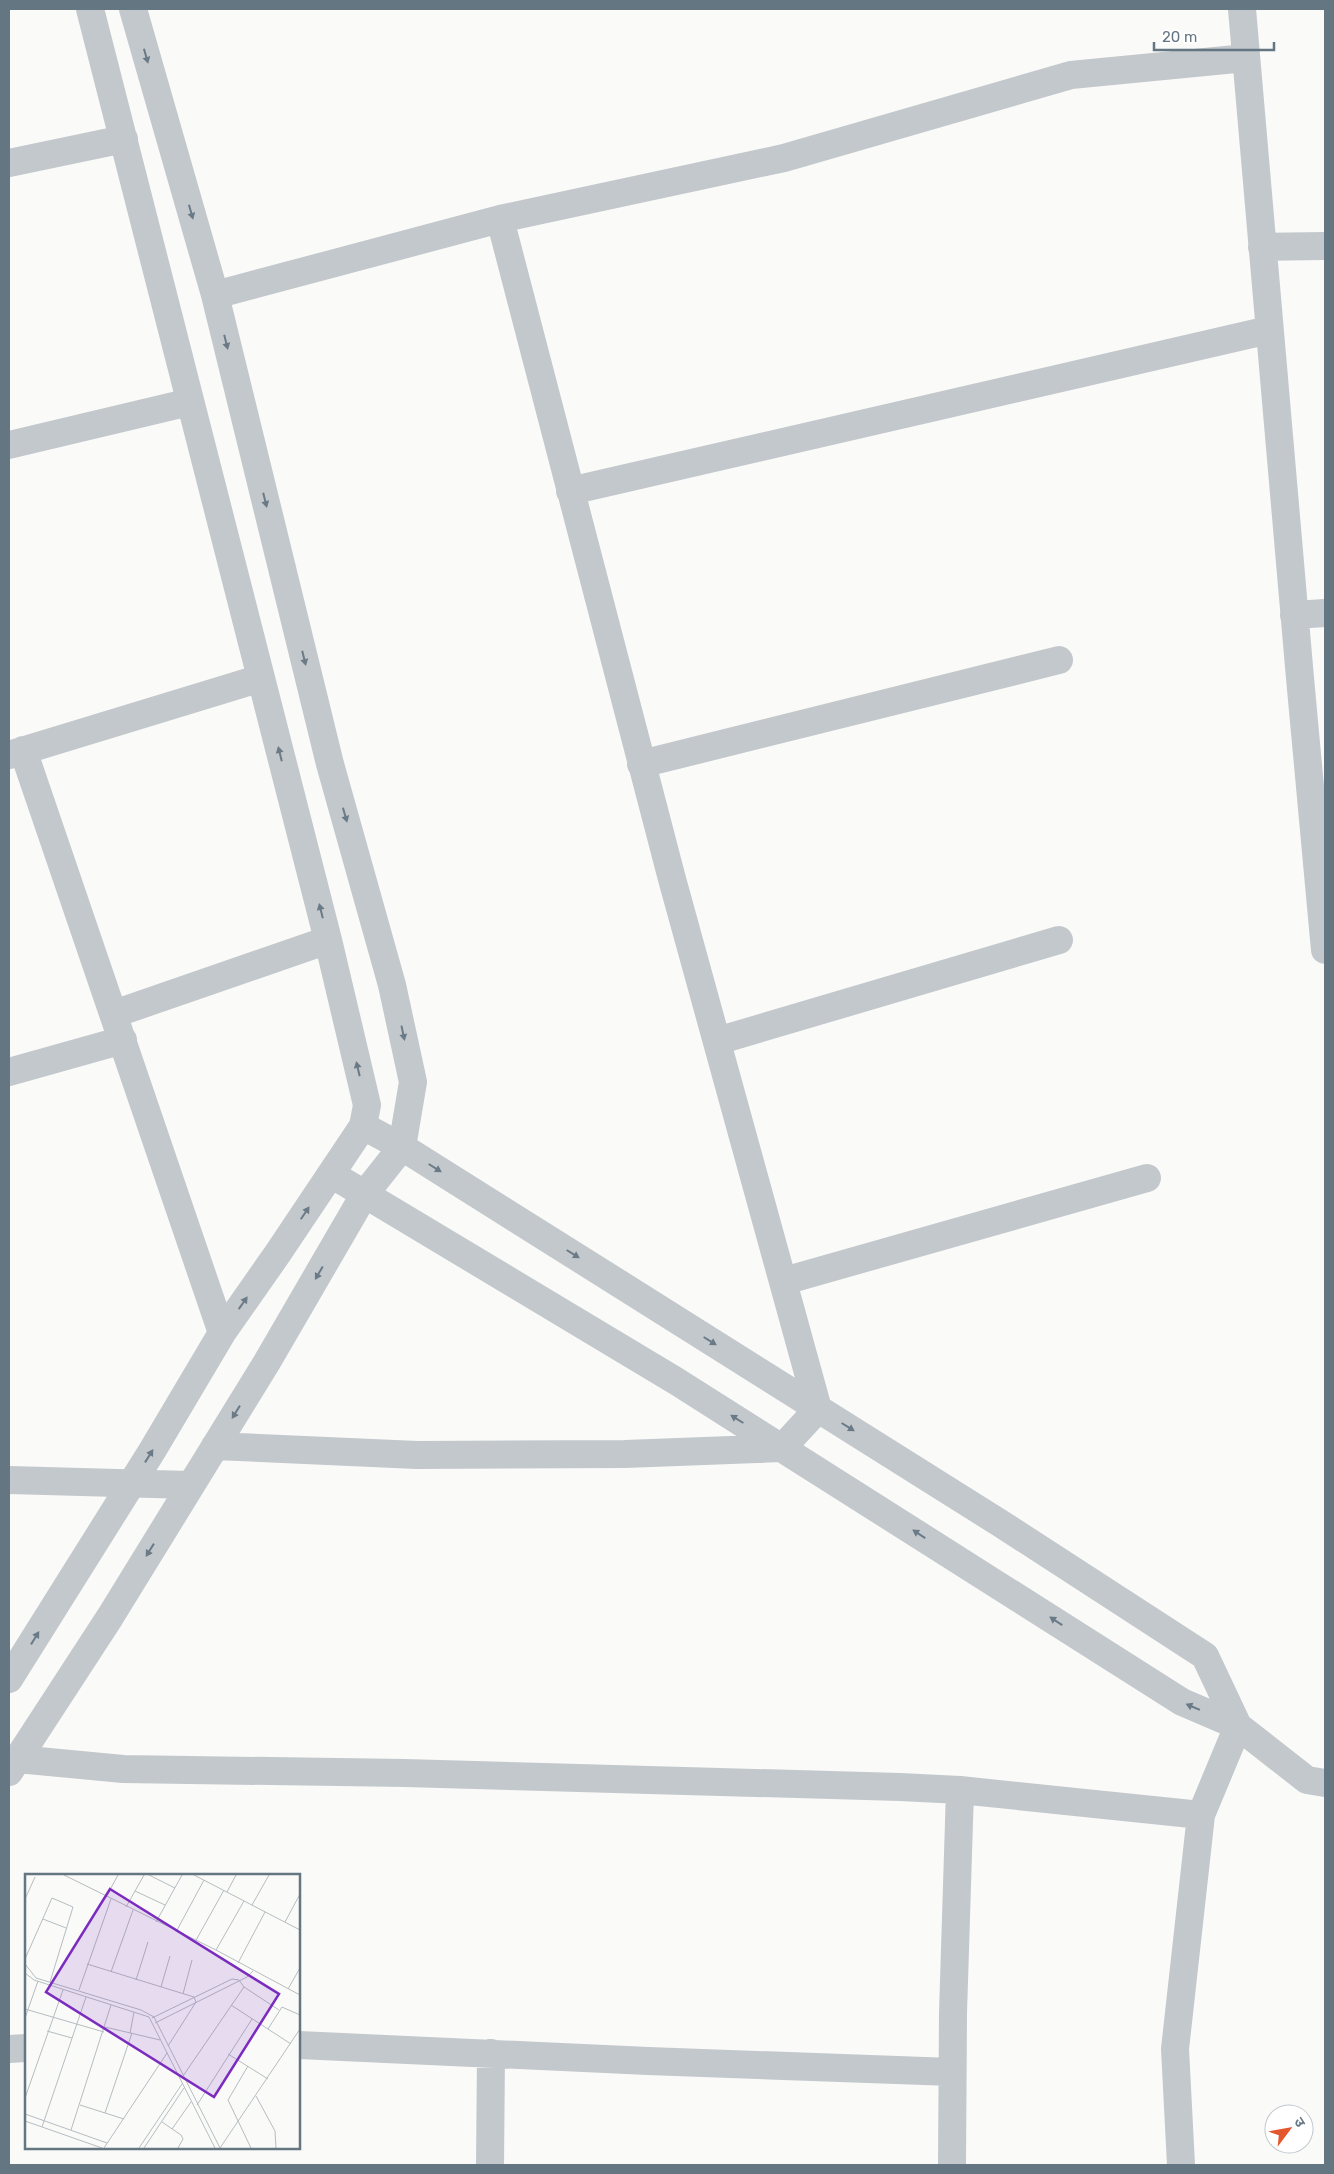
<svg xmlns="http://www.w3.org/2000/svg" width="1334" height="2174" viewBox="0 0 1334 2174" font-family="Rubik,'Noto Sans Devanagari',sans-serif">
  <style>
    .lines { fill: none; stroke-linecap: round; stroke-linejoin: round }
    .minor { stroke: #c3c8cc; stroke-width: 28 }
    .oneway { fill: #6a7a87 }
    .inset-road { fill: none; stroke: #b5bdc2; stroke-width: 1 }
    .view { fill: #7b2cbf; fill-opacity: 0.15; stroke: #7b2cbf; stroke-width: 2.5 }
    .inset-edge { fill: none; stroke: #657683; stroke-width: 2.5 }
  </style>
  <rect width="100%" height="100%" fill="#fafaf8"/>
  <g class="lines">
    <!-- minor -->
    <path class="minor" d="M 1242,9 L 1300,678 L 1325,950
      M 9,163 L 124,139
      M 1262,247 L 1325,246
      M 215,295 L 500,219 L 784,158 L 1071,75 L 1246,58
      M 9,445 L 190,402
      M 570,491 L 1269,330
      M 1294,615 L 1325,613
      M 23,750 L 222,1333
      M 9,755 L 261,678
      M 641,764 L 1059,660
      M 114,1014 L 328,940
      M 717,1041 L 1059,940
      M 9,1072 L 123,1040
      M 331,1174 L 676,1381 L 1182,1702 L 1238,1726 L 1307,1780 L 1325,1783
      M 784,1281 L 1147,1178
      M 215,1446 L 417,1455 L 625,1454 L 782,1448 L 818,1409 L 672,879 L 500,219
      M 9,1480 L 190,1485
      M 9,1679 L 152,1451 L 222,1333 L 278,1253 L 363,1126 L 367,1105 L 328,940 L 90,9
      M 17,1759 L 123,1769 L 405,1773 L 900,1787 L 960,1790 L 1201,1815 L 1238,1726 L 1205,1656 L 1003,1525 L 402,1147 L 363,1126
      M 9,1772 L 110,1617 L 267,1362 L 364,1195 L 402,1147 L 413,1082 L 392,985 L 330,764 L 215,295 L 133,9
      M 299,2045 L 648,2061 L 952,2072
      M 9,2049 L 26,2048
      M 490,2165 L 491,2053
      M 952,2165 L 953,2013 L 960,1790
      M 1181,2165 L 1175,2049 L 1201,1815"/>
  </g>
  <!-- one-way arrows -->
  <defs><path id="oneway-solid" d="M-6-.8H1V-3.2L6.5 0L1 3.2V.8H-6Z" transform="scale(1.25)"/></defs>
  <g class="oneway">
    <use href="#oneway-solid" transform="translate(146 56) rotate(74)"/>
    <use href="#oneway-solid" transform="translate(191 212) rotate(74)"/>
    <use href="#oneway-solid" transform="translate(226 342) rotate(76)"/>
    <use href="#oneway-solid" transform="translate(265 500) rotate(76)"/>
    <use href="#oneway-solid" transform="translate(304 658) rotate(76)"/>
    <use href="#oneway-solid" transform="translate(280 754) rotate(-104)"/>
    <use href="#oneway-solid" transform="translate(345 815) rotate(74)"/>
    <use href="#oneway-solid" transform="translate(321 911) rotate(-104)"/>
    <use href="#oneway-solid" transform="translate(403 1033) rotate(78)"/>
    <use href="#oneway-solid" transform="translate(358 1069) rotate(-103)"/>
    <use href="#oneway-solid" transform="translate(435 1168) rotate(32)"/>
    <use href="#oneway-solid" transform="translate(305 1213) rotate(-56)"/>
    <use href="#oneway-solid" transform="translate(573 1254) rotate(32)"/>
    <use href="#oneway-solid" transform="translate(319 1273) rotate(120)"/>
    <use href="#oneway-solid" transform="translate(243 1303) rotate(-55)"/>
    <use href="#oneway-solid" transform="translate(710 1341) rotate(32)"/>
    <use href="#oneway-solid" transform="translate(236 1412) rotate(122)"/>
    <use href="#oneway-solid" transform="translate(737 1419) rotate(-148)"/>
    <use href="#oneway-solid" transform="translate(848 1427) rotate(32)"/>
    <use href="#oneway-solid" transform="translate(149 1456) rotate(-58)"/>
    <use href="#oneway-solid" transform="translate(919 1534) rotate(-147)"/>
    <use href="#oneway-solid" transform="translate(150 1550) rotate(122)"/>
    <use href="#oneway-solid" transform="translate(1056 1621) rotate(-147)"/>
    <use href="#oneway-solid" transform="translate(35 1638) rotate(-58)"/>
    <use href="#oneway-solid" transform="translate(1193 1707) rotate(-157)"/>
  </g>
  <!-- overview -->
  <g transform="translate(25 1874)">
    <rect width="275" height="275" fill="#fafaf8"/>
    <path class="inset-road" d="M 39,1 L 191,76 L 275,121M 124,1 L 150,14M 169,1 L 275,56M 110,17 L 140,31M 202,18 L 211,1M 81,23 L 93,1M 0,25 L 10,3M 227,31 L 244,1M 101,33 L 119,1M 18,45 L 41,54M 131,48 L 157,1M 260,48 L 275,20M 151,58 L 179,6M 170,68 L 199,16M 191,76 L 219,27M 0,85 L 27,24 L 48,33 L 25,108M 213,89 L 240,38M 0,90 L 11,104 L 116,136 L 129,143 L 195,274M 62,90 L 169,123 L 171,128 L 143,172M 86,98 L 108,36M 0,99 L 9,106 L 124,143 L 190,274M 111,106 L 123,68M 136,113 L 145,82M 219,113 L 254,136M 263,115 L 275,94M 54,116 L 86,25M 158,120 L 167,86M 206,131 L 266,170M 0,135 L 79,158M 0,144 L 13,107M 127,144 L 207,105 L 214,106M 130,149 L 222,103 L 228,97M 80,153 L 135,166M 243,155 L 257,133 L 275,141M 22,157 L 47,164M 105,159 L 109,138M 203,180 L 243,205M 223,192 L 203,226 L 226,274M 158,202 L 219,113 L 214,106M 231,222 L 250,257 L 251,274M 0,224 L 38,116M 55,231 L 99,245M 172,231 L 227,145M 80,239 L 107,159M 0,240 L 82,269M 0,247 L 77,274M 137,248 L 156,261 L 158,265 L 153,274M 17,253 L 61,123M 147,255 L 166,228M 46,256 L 86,131M 79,274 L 142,179M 114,274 L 157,210M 119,274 L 159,214M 195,274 L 275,155"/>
    <path class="view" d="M 85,15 L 254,120 L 189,223 L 21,118 Z"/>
    <rect width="275" height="275" class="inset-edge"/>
  </g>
  <!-- border -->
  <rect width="1334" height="2174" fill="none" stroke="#657683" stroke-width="20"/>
  <!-- north arrow -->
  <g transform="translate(1289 2129) rotate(58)"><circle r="24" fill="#ffffff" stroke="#c1c8cd"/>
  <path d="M0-4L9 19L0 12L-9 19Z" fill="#e4572e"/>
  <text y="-8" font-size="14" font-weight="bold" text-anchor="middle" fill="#657683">उ</text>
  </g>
  <!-- scale -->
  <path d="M1154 42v8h120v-8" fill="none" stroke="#657683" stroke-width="2.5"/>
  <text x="1162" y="42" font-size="15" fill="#657683" stroke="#ffffff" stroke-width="4" paint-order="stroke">20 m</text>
</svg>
